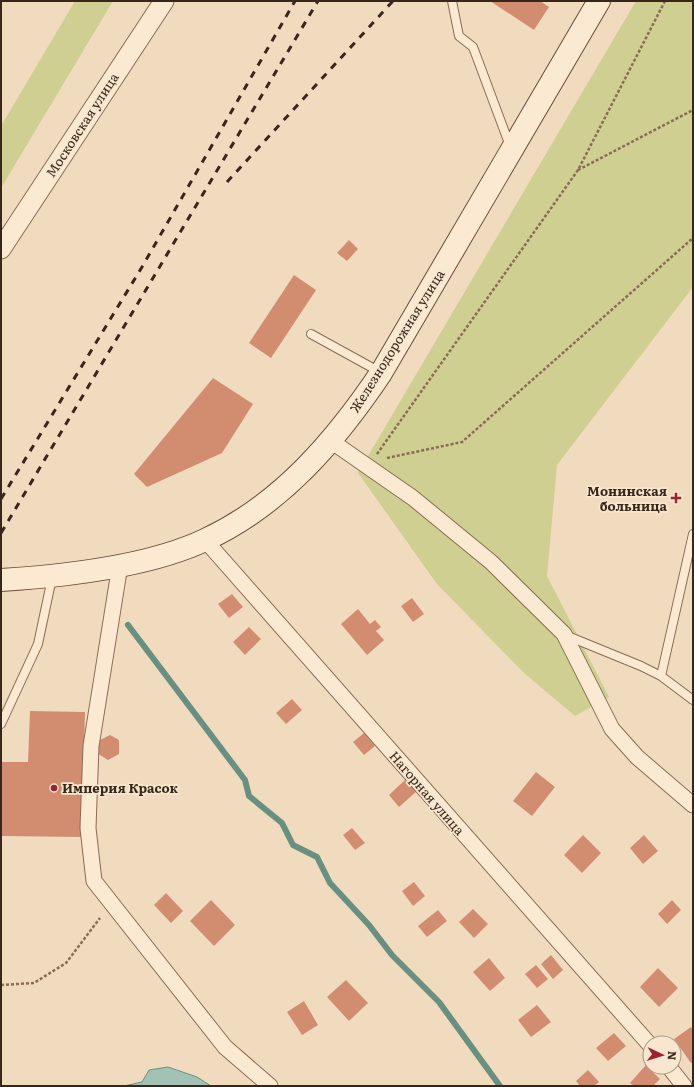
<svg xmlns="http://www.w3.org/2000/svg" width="694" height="1087" viewBox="0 0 694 1087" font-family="Literata,serif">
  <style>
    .green { fill: #cfcf91 }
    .water { fill: #a1c2b4; stroke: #689081 }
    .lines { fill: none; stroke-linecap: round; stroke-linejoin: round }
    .stream { stroke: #689081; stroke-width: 6 }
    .building { fill: #d28d71 }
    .service-casing { stroke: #8a6b55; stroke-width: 10 }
    .minor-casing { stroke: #8a6b55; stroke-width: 17 }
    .tertiary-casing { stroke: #8a6b55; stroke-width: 21 }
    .secondary-casing { stroke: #6c4c39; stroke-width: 24 }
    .path { stroke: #8a6b55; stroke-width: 2.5; stroke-dasharray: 3 2; stroke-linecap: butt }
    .service { stroke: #fbe9d1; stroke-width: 8 }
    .minor { stroke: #fbe9d1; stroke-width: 15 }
    .tertiary { stroke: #fbe9d1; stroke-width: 19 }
    .secondary { stroke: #fbe9d1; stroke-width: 22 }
    .rail { stroke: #38261b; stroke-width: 3; stroke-dasharray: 7 7; stroke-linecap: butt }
    .poi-dot { fill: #9d2131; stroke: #f8e6ce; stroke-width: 1.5 }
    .labels { text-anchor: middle; stroke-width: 3.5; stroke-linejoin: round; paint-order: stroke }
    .street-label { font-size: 13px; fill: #38261b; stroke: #f8e6ce }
    .poi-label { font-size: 13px; font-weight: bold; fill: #38261b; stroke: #f8e6ce; text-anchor: end }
  </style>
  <rect width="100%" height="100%" fill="#f1dbbe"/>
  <!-- green -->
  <path class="green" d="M 75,1 L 113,1 L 1,188 L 1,126 Z
    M 636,1 L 693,1 L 693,287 L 557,465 L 547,576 L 609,697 L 575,716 L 524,673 L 437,584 L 358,473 Z"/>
  <!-- water -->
  <path class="water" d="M 168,1067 L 197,1077 L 211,1086 L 124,1086 L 142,1082 L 149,1070 Z"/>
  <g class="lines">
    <!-- stream -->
    <path class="stream" d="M 128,625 L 245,780 L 249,796 L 282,823 L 293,845 L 317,857 L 330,883 L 369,925 L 392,955 L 439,1002 L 500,1086"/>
  </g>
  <!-- building -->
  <path class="building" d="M 490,1 L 540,1 L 549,7 L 534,30 Z
    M 349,240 L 358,249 L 347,261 L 337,253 Z
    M 294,275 L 316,290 L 271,358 L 249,343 Z
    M 213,378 L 253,404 L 222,453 L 147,487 L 134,474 Z
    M 232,594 L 243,607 L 229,618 L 218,604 Z
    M 412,598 L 424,614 L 413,622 L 401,606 Z
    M 358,609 L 370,624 L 375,620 L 381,627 L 376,631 L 384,640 L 367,655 L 341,624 Z
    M 249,627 L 261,639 L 245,655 L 233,642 Z
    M 292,699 L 302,710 L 286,724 L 276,713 Z
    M 30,711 L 85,712 L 82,837 L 1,836 L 1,762 L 28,762 Z
    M 364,733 L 375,746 L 364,755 L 353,742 Z
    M 110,735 L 119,740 L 119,754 L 108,760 L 97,753 L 98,741 Z
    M 536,772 L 555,787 L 532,816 L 513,801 Z
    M 406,779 L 417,791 L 399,807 L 389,795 Z
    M 352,828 L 365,843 L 355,850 L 343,835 Z
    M 583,835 L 601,853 L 582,873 L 564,855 Z
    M 644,835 L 658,851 L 643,864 L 630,848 Z
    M 414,882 L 425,896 L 413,906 L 402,891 Z
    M 166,893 L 183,911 L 171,923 L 154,905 Z
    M 211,900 L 235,925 L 214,946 L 190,921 Z
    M 672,900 L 681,910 L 667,924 L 658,914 Z
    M 473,909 L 488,924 L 474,938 L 459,922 Z
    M 438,910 L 447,921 L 427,937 L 418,926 Z
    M 551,955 L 563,970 L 553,979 L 541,964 Z
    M 489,958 L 505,978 L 490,991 L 473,972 Z
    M 536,965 L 548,979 L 537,988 L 525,974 Z
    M 658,968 L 678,988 L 659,1007 L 640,987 Z
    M 346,980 L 368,1003 L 349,1021 L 327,997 Z
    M 304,1001 L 318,1025 L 302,1035 L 287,1012 Z
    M 537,1005 L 551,1022 L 531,1037 L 518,1020 Z
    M 691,1027 L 693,1030 L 693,1062 L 691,1063 L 674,1039 Z
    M 614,1033 L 626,1046 L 608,1061 L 596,1048 Z
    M 646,1065 L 660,1079 L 653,1086 L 634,1086 L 630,1083 Z
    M 588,1070 L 599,1082 L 594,1086 L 580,1086 L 576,1081 Z"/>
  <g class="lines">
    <defs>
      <path id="service" d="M 452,1 L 459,36 L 473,47 L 510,146
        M 311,334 L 380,372
        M 693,534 L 661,676 L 693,700
        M 565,635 L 641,666 L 661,676
        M 1,724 L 38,644 L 52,578"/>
      <path id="minor" d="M 331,441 L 413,498 L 491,562 L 564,634 L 612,729 L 637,757 L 693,805
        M 205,540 L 650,1045
        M 120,565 L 91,746 L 88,828 L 94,881 L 225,1047 L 270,1086
        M 669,1067 L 684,1086"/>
      <path id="tertiary" d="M 1,249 L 164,1"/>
      <path id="secondary" d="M 1,580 C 64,576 148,567 205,540 C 281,505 336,440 381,373 L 599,1"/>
    </defs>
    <!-- service casing -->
    <use href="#service" class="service-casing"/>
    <!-- minor casing -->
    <use href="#minor" class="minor-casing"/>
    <!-- tertiary casing -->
    <use href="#tertiary" class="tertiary-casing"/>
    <!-- secondary casing -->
    <use href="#secondary" class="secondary-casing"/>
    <!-- path -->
    <path class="path" d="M 578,170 L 693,110
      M 377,454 L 578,170 L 665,1
      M 387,458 L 462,442 L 693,238
      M 1,985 L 34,983 L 66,963 L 100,918"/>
    <!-- service -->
    <use href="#service" class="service"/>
    <!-- minor -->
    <use href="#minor" class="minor"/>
    <!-- tertiary -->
    <use href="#tertiary" class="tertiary"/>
    <!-- secondary -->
    <use href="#secondary" class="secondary"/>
    <!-- rail -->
    <path class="rail" d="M 227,182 L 393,1
      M 1,499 L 142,267 L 295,1
      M 1,533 L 318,1"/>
  </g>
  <!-- markers -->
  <g class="poi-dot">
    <path d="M674 492h4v4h4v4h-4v4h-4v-4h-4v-4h4z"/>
    <circle cx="54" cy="788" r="4"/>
  </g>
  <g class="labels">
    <!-- street labels -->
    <g class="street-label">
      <text transform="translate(82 125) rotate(-57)" y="5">Московская улица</text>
      <text transform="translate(397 341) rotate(-58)" y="5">Железнодорожная улица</text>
      <text transform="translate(427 793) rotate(49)" y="5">Нагорная улица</text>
    </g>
    <!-- poi labels -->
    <g class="poi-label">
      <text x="667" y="496">Монинская<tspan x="667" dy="15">больница</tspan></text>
      <text x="62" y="793" text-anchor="start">Империя Красок</text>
    </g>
  </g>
  <!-- border -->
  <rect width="694" height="1087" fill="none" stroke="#38261b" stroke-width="4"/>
  <!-- north arrow -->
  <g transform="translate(662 1055) rotate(94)"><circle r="19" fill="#f8e6ce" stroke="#ab9986"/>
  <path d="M0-3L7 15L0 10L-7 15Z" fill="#9d2131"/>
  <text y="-6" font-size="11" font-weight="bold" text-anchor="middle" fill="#38261b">N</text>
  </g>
</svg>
